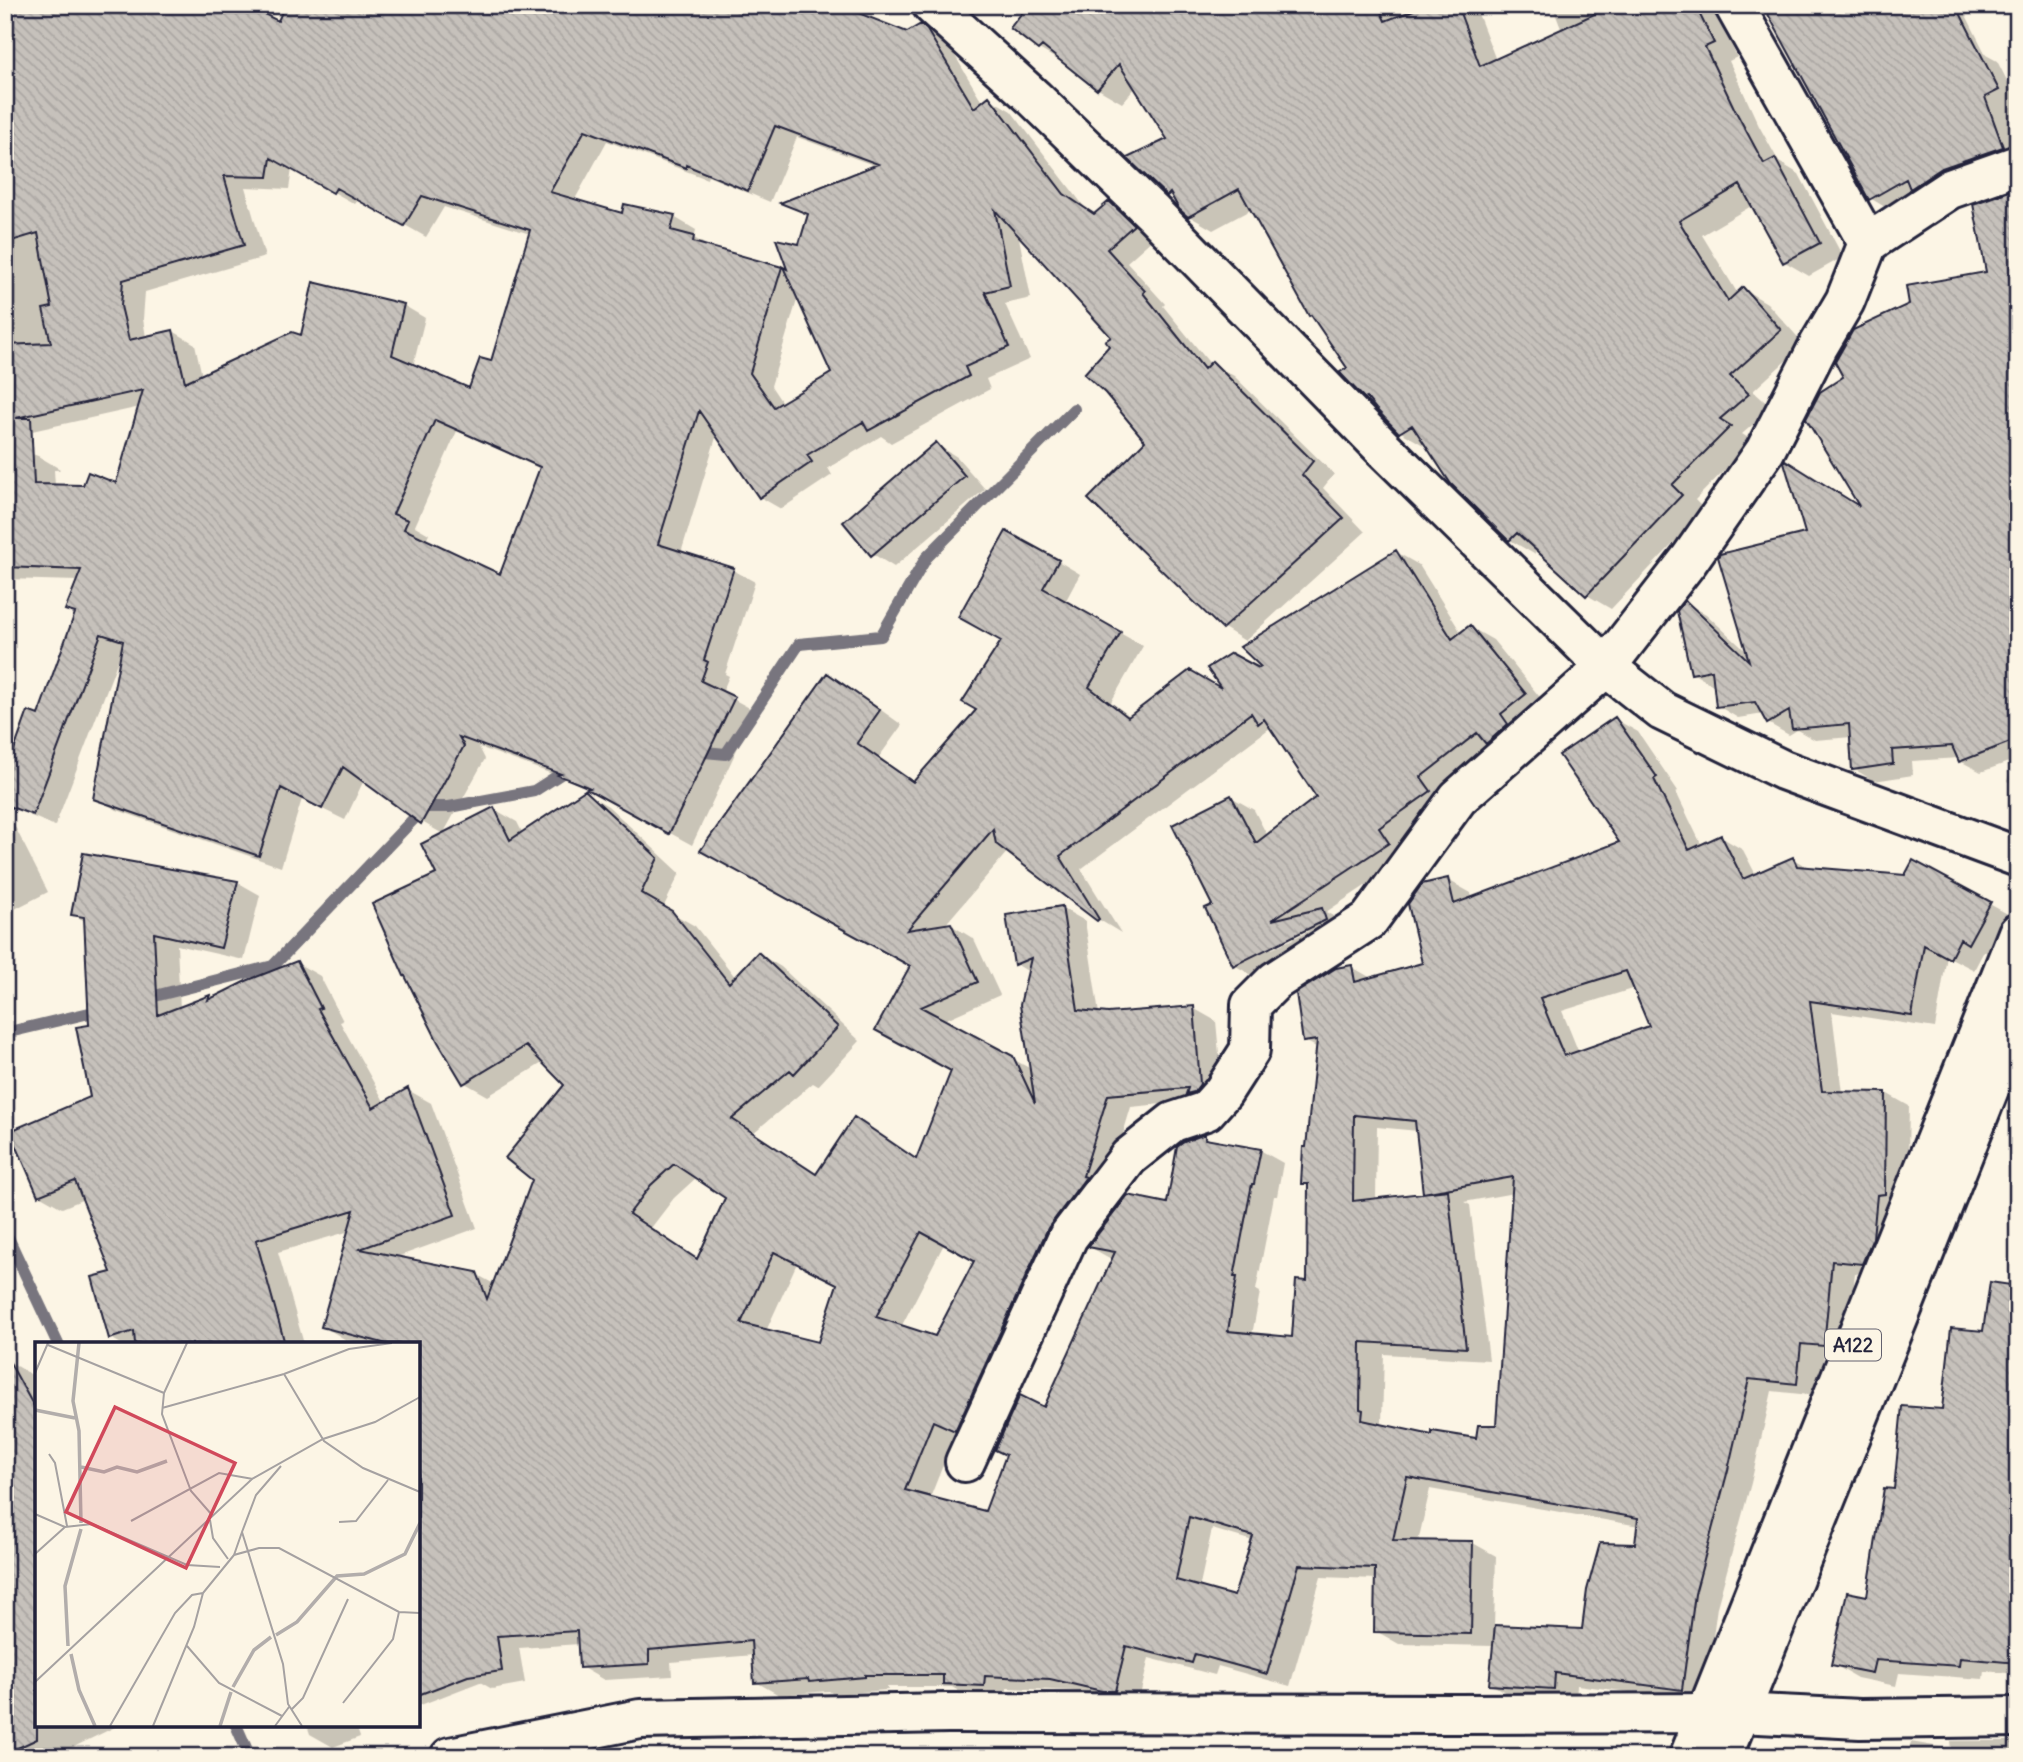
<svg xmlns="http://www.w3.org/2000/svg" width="2023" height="1762" viewBox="0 0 2023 1762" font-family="Delius,sans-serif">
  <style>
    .shadow { fill: #0003; fill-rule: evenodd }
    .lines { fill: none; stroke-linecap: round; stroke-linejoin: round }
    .stream { stroke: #78757e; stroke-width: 12 }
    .building { fill: url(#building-back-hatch); stroke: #22223b; stroke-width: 2; fill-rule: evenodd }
    .street-casing { stroke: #22223b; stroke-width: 44 }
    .highway-casing { stroke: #22223b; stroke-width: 44 }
    .street { stroke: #fcf5e5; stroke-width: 38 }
    .highway { stroke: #fcf5e5; stroke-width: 38 }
    .labels { text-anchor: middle; stroke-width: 7; stroke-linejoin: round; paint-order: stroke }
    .shield { fill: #fcf5e5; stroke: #63616e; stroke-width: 2 }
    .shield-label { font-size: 19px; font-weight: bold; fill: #22223b }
    .inset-river { fill: none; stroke: #b2adab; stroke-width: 3.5 }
    .inset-road { fill: none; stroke: #a5a1a1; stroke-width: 2 }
    .view { fill: #d1495b; fill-opacity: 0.15; stroke: #d1495b; stroke-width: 3.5 }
    .inset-edge { fill: none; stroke: #22223b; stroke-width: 3.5 }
  </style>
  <defs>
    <pattern id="building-back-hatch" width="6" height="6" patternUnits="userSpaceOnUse" patternTransform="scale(1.75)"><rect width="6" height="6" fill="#c6c1bb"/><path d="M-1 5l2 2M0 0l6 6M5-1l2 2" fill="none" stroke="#aaa6a2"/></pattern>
  </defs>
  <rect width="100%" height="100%" fill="#fcf5e5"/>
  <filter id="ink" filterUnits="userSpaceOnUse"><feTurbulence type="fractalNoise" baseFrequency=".0143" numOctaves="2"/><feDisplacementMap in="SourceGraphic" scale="14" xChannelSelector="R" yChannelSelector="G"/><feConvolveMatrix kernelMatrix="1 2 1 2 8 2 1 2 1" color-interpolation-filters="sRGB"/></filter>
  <g filter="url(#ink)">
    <!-- shadow -->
    <path class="shadow" d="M 5,5 L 280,24 L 908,34 L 921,26 L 948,44 L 983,103 L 989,98 L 1011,111 L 1086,209 L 1095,215 L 1109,203 L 1131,215 L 1154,238 L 1127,262 L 1165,304 L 1163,306 L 1211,365 L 1212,364 L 1234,376 L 1334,474 L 1323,488 L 1365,532 L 1245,641 L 1224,628 L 1091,499 L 1147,441 L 1111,347 L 1113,337 L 1018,233 L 1031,298 L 1005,304 L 1030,359 L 986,379 L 990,389 L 891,443 L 881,436 L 828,468 L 832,475 L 781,509 L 760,497 L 717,434 L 681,553 L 733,570 L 755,582 L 725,674 L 729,676 L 722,693 L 755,711 L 692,845 L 597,793 L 571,781 L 479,747 L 485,759 L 443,834 L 422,822 L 364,780 L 345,820 L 302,799 L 281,867 L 117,810 L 95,798 L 123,652 L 121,652 L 55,826 L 10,807 L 12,810 L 5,807 L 48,892 L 5,914 L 5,780 L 39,717 L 76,614 L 67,609 L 78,581 L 5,579 L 5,444 L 38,456 L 60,469 L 59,470 L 54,470 L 55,486 L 117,485 L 140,407 L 5,437 ZM 797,137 L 876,166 L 784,203 L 809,217 L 790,271 L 787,272 L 781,269 L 713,249 L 694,238 L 696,230 L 674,217 L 623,215 L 574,201 L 607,141 L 707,179 L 708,176 L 770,202 ZM 292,169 L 355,204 L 359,199 L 426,237 L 444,207 L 530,234 L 492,364 L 470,390 L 413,366 L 425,318 L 403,305 L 302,337 L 202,376 L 195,344 L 173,331 L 146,337 L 143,319 L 145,292 L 265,257 L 245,187 L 289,189 ZM 798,297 L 833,374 L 783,404 L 771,386 ZM 457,431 L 541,469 L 501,577 L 426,541 L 429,534 L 415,526 Z
      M 1022,5 L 1395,5 L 1400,17 L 1432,5 L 1467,5 L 1477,11 L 1541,177 L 1562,31 L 1552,5 L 1712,5 L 1737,57 L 1729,61 L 1759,126 L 1779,162 L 1799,174 L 1843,257 L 1809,276 L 1785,262 L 1753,205 L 1702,235 L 1738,294 L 1743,289 L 1767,303 L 1804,344 L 1753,391 L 1772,408 L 1742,434 L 1753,441 L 1695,500 L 1705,510 L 1611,609 L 1587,595 L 1538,550 L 1534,554 L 1510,540 L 1427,445 L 1425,446 L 1401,432 L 1377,408 L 1315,317 L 1310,315 L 1252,209 L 1213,230 L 1189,216 L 1176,199 L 1168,195 L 1169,140 L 1136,87 L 1122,103 L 1098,89 L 1064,62 L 1063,63 L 1039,49 L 1027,9 Z
      M 1766,5 L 1961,5 L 1986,55 L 1997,61 L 2018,102 L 2018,160 L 1890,210 L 1870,198 L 1781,34 L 1776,31 Z
      M 2018,211 L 2018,787 L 2007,781 L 2014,760 L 1981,772 L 1960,761 L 1959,758 L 1912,761 L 1913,775 L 1874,781 L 1854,769 L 1852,737 L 1815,740 L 1797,730 L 1789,735 L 1768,723 L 1764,714 L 1738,718 L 1718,706 L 1715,685 L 1713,685 L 1692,673 L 1686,603 L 1706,614 L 1750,655 L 1807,535 L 1864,510 L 1988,274 Z
      M 936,444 L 957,457 L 985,489 L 894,567 L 873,554 Z
      M 1396,552 L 1419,565 L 1462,634 L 1470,627 L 1493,640 L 1548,707 L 1452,805 L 1401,842 L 1410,856 L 1326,912 L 1345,923 L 1257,978 L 1234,965 L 1214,905 L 1231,797 L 1254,810 L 1268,837 L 1319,798 L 1274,731 L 1270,728 L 1081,869 L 1121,933 L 1098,919 L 1008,851 L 944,926 L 951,925 L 974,939 L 1000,995 L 942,1021 L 1031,1069 L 1029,972 L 1016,964 L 1062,908 L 1085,921 L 1099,1014 L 1193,1008 L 1216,1021 L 1223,1098 L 1131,1107 L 1106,1190 L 978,1443 L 956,1432 L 930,1498 L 986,1513 L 1045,1409 L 1113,1260 L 1090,1247 L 1168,1205 L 1205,1136 L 1215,1143 L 1260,1150 L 1283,1163 L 1277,1196 L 1274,1196 L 1256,1290 L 1260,1292 L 1252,1335 L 1294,1339 L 1308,1283 L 1309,1187 L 1303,1183 L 1318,1048 L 1305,1041 L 1352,967 L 1373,979 L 1424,965 L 1448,880 L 1471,893 L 1472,899 L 1622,843 L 1615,719 L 1638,732 L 1678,791 L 1676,792 L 1702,846 L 1721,837 L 1743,850 L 1756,875 L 1793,859 L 1811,869 L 1906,876 L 1913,862 L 2013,917 L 1992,955 L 1984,951 L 1974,970 L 1947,956 L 1935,1028 L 1832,1012 L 1842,1093 L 1886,1093 L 1909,1106 L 1907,1207 L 1885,1276 L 1855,1273 L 1846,1358 L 1824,1355 L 1819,1396 L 1772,1391 L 1751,1483 L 1717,1607 L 1704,1702 L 1577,1685 L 1576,1701 L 1513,1697 L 1491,1684 L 1494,1646 L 1399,1644 L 1376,1631 L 1377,1579 L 1321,1577 L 1290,1686 L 1218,1666 L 1215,1675 L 1149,1658 L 1138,1704 L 1126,1704 L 1074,1691 L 1007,1688 L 1007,1698 L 967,1696 L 952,1687 L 887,1687 L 888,1690 L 833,1694 L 829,1691 L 779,1695 L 756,1682 L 754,1655 L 671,1662 L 672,1676 L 604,1680 L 581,1667 L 580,1644 L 519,1648 L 525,1683 L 492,1689 L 480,1682 L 418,1706 L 418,1344 L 365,1344 L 346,1340 L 323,1326 L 350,1231 L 278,1252 L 304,1344 L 121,1344 L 111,1338 L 114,1273 L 84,1199 L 62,1208 L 39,1195 L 92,1098 L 86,922 L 73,914 L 237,882 L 260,895 L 244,960 L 177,945 L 180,1009 L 209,997 L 213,999 L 297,963 L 320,976 L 343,1021 L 340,1022 L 385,1103 L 408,1090 L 431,1103 L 477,1228 L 394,1258 L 476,1274 L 494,1284 L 534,1179 L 566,1085 L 544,1062 L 488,1096 L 465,1083 L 438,875 L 494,809 L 517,822 L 523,834 L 585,793 L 608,806 L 680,873 L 663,908 L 695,926 L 736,978 L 759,954 L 781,967 L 860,1041 L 818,1086 L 813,1083 L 753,1133 L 817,1175 L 854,1119 L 918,1160 L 952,1071 L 900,1043 L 913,966 L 827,675 L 850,688 L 902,725 L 879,757 L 915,782 L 979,710 L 965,701 L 1058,561 L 1080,574 L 1065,602 L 1143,646 L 1111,702 L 1131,717 L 1227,693 L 1260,671 ZM 1301,931 L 1309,931 L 1272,949 L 1270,946 ZM 1635,988 L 1651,1027 L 1579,1053 L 1562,1011 ZM 1377,1127 L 1418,1131 L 1425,1192 L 1429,1194 L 1376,1200 ZM 697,1177 L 728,1197 L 698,1260 L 651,1228 L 674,1198 ZM 1514,1193 L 1498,1426 L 1478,1441 L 1433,1437 L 1385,1427 L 1382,1423 L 1384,1354 L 1489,1360 L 1470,1205 L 1464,1202 ZM 944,1244 L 976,1261 L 936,1338 L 901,1327 ZM 797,1263 L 838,1284 L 819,1344 L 766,1331 ZM 1430,1489 L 1639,1526 L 1637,1545 L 1583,1631 L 1494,1627 L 1496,1556 L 1473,1543 L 1418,1542 ZM 1212,1529 L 1253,1541 L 1235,1598 L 1199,1589 Z
      M 2018,1101 L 2018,1117 L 2013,1103 Z
      M 2018,1288 L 2018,1674 L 1984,1671 L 1983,1679 L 1899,1673 L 1896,1686 L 1857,1678 L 1833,1664 L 1869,1598 L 1896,1491 L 1944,1411 L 1984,1333 Z
      M 7,1360 L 32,1375 L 37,1383 L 37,1725 L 119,1725 L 53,1757 L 5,1757 L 5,1361 Z
      M 307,1725 L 368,1725 L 357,1729 L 360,1737 L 333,1747 L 310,1734 Z
      M 1950,1741 L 2018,1741 L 2018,1757 L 1907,1757 L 1911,1742 L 1951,1749 Z
      M 990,1749 L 1070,1757 L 936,1757 L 989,1756 Z
      M 1331,1754 L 1372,1757 L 1331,1757 Z
      M 731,1755 L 773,1756 L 774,1757 L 731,1757 Z"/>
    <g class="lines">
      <!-- stream -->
      <path class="stream" d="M 694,751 L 726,754 L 799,644 L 881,636 L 926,558 L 1074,409
        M 143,999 L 273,966 L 425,807 L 449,807 L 534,791 L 573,766
        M 5,1033 L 102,1010
        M 5,1231 L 58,1344
        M 236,1725 L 250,1757"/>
    </g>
    <!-- building -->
    <path class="building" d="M 5,5 L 246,5 L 278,21 L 285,5 L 838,5 L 907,32 L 921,24 L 927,30 L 974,108 L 989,96 L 1064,194 L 1094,214 L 1109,201 L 1134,225 L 1107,249 L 1145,291 L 1143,293 L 1204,369 L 1212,361 L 1313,461 L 1302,475 L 1344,518 L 1222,629 L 1088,499 L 1145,441 L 1105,393 L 1084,374 L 1109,346 L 1105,341 L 1111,337 L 995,210 L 1010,286 L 985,292 L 1009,347 L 965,367 L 969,376 L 868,431 L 863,422 L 807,455 L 812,462 L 759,498 L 699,411 L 658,544 L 734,568 L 704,660 L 708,662 L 701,681 L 735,697 L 669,834 L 587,789 L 590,788 L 558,775 L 561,774 L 459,737 L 464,746 L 421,824 L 343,767 L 322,809 L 281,788 L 259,856 L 93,799 L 123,641 L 101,634 L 33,815 L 5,805 L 5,775 L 28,711 L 38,715 L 75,613 L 65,610 L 81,570 L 5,567 L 5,345 L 51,343 L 43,309 L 52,307 L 38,233 L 5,243 ZM 775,126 L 878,164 L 780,203 L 808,214 L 799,244 L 776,239 L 787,269 L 783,267 L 831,373 L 774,407 L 750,373 L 782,267 L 693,242 L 694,236 L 671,230 L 675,215 L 624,204 L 622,213 L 550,192 L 585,130 L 686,168 L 686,165 L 748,191 ZM 271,158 L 333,193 L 336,188 L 404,226 L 422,196 L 530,230 L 491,361 L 480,358 L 469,388 L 392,355 L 404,304 L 313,282 L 301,335 L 292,332 L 185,382 L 173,330 L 129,340 L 121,306 L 123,280 L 244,245 L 224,176 L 268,177 ZM 143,390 L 116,483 L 88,472 L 83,485 L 34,484 L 31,418 L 16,418 ZM 435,420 L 540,467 L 500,574 L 404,529 L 408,520 L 393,514 Z
      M 1028,5 L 1378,5 L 1385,21 L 1427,5 L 1457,5 L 1480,66 L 1614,5 L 1695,5 L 1714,43 L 1705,47 L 1735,110 L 1764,164 L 1775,158 L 1820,243 L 1783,263 L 1740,185 L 1679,221 L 1728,301 L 1743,287 L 1781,330 L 1730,376 L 1749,394 L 1720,419 L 1731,426 L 1672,485 L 1682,495 L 1586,596 L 1517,533 L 1509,541 L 1451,484 L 1412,425 L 1399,433 L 1376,409 L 1367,398 L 1365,399 L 1342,375 L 1340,372 L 1347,368 L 1311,315 L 1309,316 L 1239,189 L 1188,217 L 1179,209 L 1170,193 L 1167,196 L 1127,158 L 1167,139 L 1119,64 L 1097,90 L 1042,46 L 1038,50 L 1010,28 Z
      M 1763,5 L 1956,5 L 1999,90 L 1985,97 L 2003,147 L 1942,168 L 1910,189 L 1906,179 L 1869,200 Z
      M 2018,188 L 2018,739 L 1959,762 L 1952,746 L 1892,750 L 1893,764 L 1852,770 L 1849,724 L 1792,729 L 1789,711 L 1767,724 L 1755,702 L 1716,707 L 1712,670 L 1691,674 L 1677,611 L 1685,600 L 1749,661 L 1718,557 L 1720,554 L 1805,533 L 1784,462 L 1785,460 L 1859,506 L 1806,419 L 1820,392 L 1843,377 L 1835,362 L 1853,330 L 1909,304 L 1906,286 L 1986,272 L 1973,204 Z
      M 936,442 L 965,476 L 871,556 L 843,522 Z
      M 1006,531 L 1059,560 L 1043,588 L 1121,632 L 1089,687 L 1128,717 L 1190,670 L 1221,688 L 1207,668 L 1231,653 L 1259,668 L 1261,667 L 1240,647 L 1396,550 L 1452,639 L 1470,625 L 1526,694 L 1501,714 L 1508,724 L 1486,744 L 1477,733 L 1421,777 L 1431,791 L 1379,828 L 1389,843 L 1272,920 L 1322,908 L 1326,920 L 1233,966 L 1205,908 L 1212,905 L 1172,825 L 1231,795 L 1256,843 L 1316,797 L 1264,719 L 1258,724 L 1251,713 L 1060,856 L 1099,919 L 1097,921 L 996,844 L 993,829 L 907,930 L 951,923 L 978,982 L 921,1007 L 1013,1056 L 1035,1103 L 1020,1005 L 1031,958 L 1014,965 L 1006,915 L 1062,906 L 1078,1010 L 1108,1013 L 1194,1006 L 1200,1084 L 1194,1092 L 1186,1094 L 1188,1088 L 1108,1095 L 1083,1176 L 1086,1177 L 1048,1228 L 955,1431 L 933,1421 L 905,1490 L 985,1511 L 1006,1455 L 995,1450 L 1020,1395 L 1044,1407 L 1115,1252 L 1088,1247 L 1128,1195 L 1167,1203 L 1177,1147 L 1184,1142 L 1205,1134 L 1205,1139 L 1261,1149 L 1254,1184 L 1252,1184 L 1234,1277 L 1237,1277 L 1228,1331 L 1292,1337 L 1296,1280 L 1307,1281 L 1308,1184 L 1301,1184 L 1303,1147 L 1306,1147 L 1317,1040 L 1303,1042 L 1296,993 L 1336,968 L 1352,965 L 1355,982 L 1422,963 L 1408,904 L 1422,884 L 1448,878 L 1454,904 L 1619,842 L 1559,755 L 1615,717 L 1657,777 L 1654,779 L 1689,850 L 1721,835 L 1743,879 L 1793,857 L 1797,866 L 1905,875 L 1913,860 L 1991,902 L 1968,944 L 1960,939 L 1950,959 L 1924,945 L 1912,1016 L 1810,1001 L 1822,1091 L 1886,1092 L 1885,1194 L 1877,1195 L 1873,1238 L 1862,1264 L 1832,1261 L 1824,1346 L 1801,1344 L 1797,1384 L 1749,1379 L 1728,1470 L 1695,1594 L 1682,1690 L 1555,1673 L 1554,1689 L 1489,1685 L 1495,1625 L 1582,1629 L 1587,1590 L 1600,1543 L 1635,1544 L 1638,1518 L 1407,1477 L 1393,1540 L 1473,1541 L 1471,1634 L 1374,1632 L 1375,1568 L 1299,1565 L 1267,1674 L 1195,1654 L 1192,1663 L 1126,1646 L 1115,1691 L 1102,1691 L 1050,1679 L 985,1676 L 984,1686 L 943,1684 L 943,1675 L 865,1675 L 865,1677 L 809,1682 L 808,1679 L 754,1683 L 751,1641 L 649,1650 L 649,1664 L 579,1668 L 577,1631 L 497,1636 L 502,1671 L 468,1676 L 418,1695 L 418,1344 L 387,1344 L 321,1327 L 354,1210 L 256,1240 L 285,1344 L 135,1344 L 134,1331 L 109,1339 L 92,1277 L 111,1272 L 75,1181 L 38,1196 L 10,1131 L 90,1097 L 76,1027 L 89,1025 L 84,917 L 71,915 L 83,853 L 238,881 L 221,948 L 154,933 L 158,1015 L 210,995 L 208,1000 L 246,981 L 297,961 L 321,1008 L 318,1009 L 373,1108 L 408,1088 L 455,1215 L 360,1249 L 477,1272 L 487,1299 L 532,1180 L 505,1158 L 564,1085 L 526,1046 L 463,1084 L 438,1042 L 405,976 L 404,976 L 372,904 L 436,874 L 421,844 L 494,807 L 510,840 L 585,790 L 658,858 L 641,893 L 672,911 L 729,983 L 758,952 L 838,1027 L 794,1074 L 790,1070 L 732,1119 L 816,1174 L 854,1117 L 916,1159 L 951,1071 L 875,1030 L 910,966 L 700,851 L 827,673 L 880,710 L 857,743 L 913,782 L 976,710 L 962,702 L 1001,641 L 958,617 ZM 1626,971 L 1649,1026 L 1564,1056 L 1540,998 ZM 1354,1115 L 1415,1121 L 1423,1193 L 1513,1177 L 1496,1425 L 1478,1425 L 1476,1438 L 1432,1431 L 1432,1435 L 1362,1420 L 1363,1410 L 1360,1409 L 1361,1342 L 1466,1348 L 1448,1190 L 1353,1201 ZM 674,1164 L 725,1198 L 697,1259 L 629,1214 L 651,1185 ZM 921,1232 L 974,1261 L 935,1336 L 876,1317 ZM 774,1252 L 837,1284 L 818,1342 L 741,1323 ZM 1189,1517 L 1253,1536 L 1234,1596 L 1176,1580 Z
      M 1990,1282 L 2018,1286 L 2018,1663 L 1960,1658 L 1959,1666 L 1875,1660 L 1872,1673 L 1831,1665 L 1847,1592 L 1867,1596 L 1884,1488 L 1894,1489 L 1902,1406 L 1942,1409 L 1951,1328 L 1983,1331 Z
      M 5,1354 L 37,1412 L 37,1739 L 5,1754 Z"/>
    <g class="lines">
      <defs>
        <path id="street" d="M 932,5 L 1034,98 L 1153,213 L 1382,447 L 1606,667 L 1662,711 L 1783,770 L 2018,857
          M 1734,5 L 1868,243
          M 965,1462 L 1068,1237 L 1129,1157 L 1173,1122 L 1206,1111 L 1223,1092 L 1250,1050 L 1251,1005 L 1275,981 L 1369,920 L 1458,798 L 1606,667 L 1689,560 L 1765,451 L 1819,345 L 1845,301 L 1868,243 L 1950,189 L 2018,165
          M 450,1757 L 640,1719 L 948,1713 L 1456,1714 L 1739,1713 L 1860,1719 L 2018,1717"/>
        <path id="highway" d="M 1689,1757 L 2018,933
          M 1722,1757 L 1902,1309 L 2018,1016"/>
      </defs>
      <!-- street casing -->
      <use href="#street" class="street-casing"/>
      <!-- highway casing -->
      <use href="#highway" class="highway-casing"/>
      <!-- street -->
      <use href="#street" class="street"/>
      <!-- highway -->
      <use href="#highway" class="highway"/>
    </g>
  </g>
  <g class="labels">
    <!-- shield labels -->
    <rect class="shield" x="1825" y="1329.5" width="56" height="31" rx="5"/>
    <g class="shield-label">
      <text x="1853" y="1352">A122</text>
    </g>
  </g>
  <!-- overview -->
  <g transform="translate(35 1342)">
    <rect width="385" height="385" fill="#fcf5e5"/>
    <path class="inset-river" d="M 44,1 L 38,59 L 44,89 L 46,181M 0,68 L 40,76M 46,125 L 69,130 L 82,125 L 102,130 L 132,119M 241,293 L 262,280 L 302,234 L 329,232 L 370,212 L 385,181M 33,304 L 30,244 L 46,187M 36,312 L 44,348 L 60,384M 198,345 L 219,308 L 236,295M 185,384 L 196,350"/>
    <path class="inset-road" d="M 152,1 L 129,51 L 127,72 L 156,149 L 177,173M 13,3 L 129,51M 0,31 L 13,1M 249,32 L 289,99 L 328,126 L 385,150M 127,66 L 249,32 L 314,7 L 357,1M 14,112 L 20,121 L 32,184M 246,124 L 221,153 L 207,190 L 248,322 L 253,362 L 267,384M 0,172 L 30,185M 175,178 L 178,196 L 193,217M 96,179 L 184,131 L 218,137M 304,180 L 321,179 L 353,138M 0,212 L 30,185 L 57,182 L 152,223 L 185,225M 199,213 L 207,190M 152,304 L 184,341 L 247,374M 0,340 L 217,137 L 288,97 L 340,80 L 385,55M 308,361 L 358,297 L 364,270M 256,368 L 268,356 L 313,257M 75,384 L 140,271 L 157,253 L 168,251M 118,384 L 159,285 L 168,251 L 199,213 L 224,206 L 244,206 L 364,270 L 385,271M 240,384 L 254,365"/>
    <path class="view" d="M 80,65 L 200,121 L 151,226 L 31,170 Z"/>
    <rect width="385" height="385" class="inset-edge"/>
  </g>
  <!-- margin -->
  <rect width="2023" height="1762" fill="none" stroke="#fcf5e5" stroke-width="28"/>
  <rect x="14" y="14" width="1995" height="1734" fill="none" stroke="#22223b" stroke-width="2.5" filter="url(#ink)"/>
</svg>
